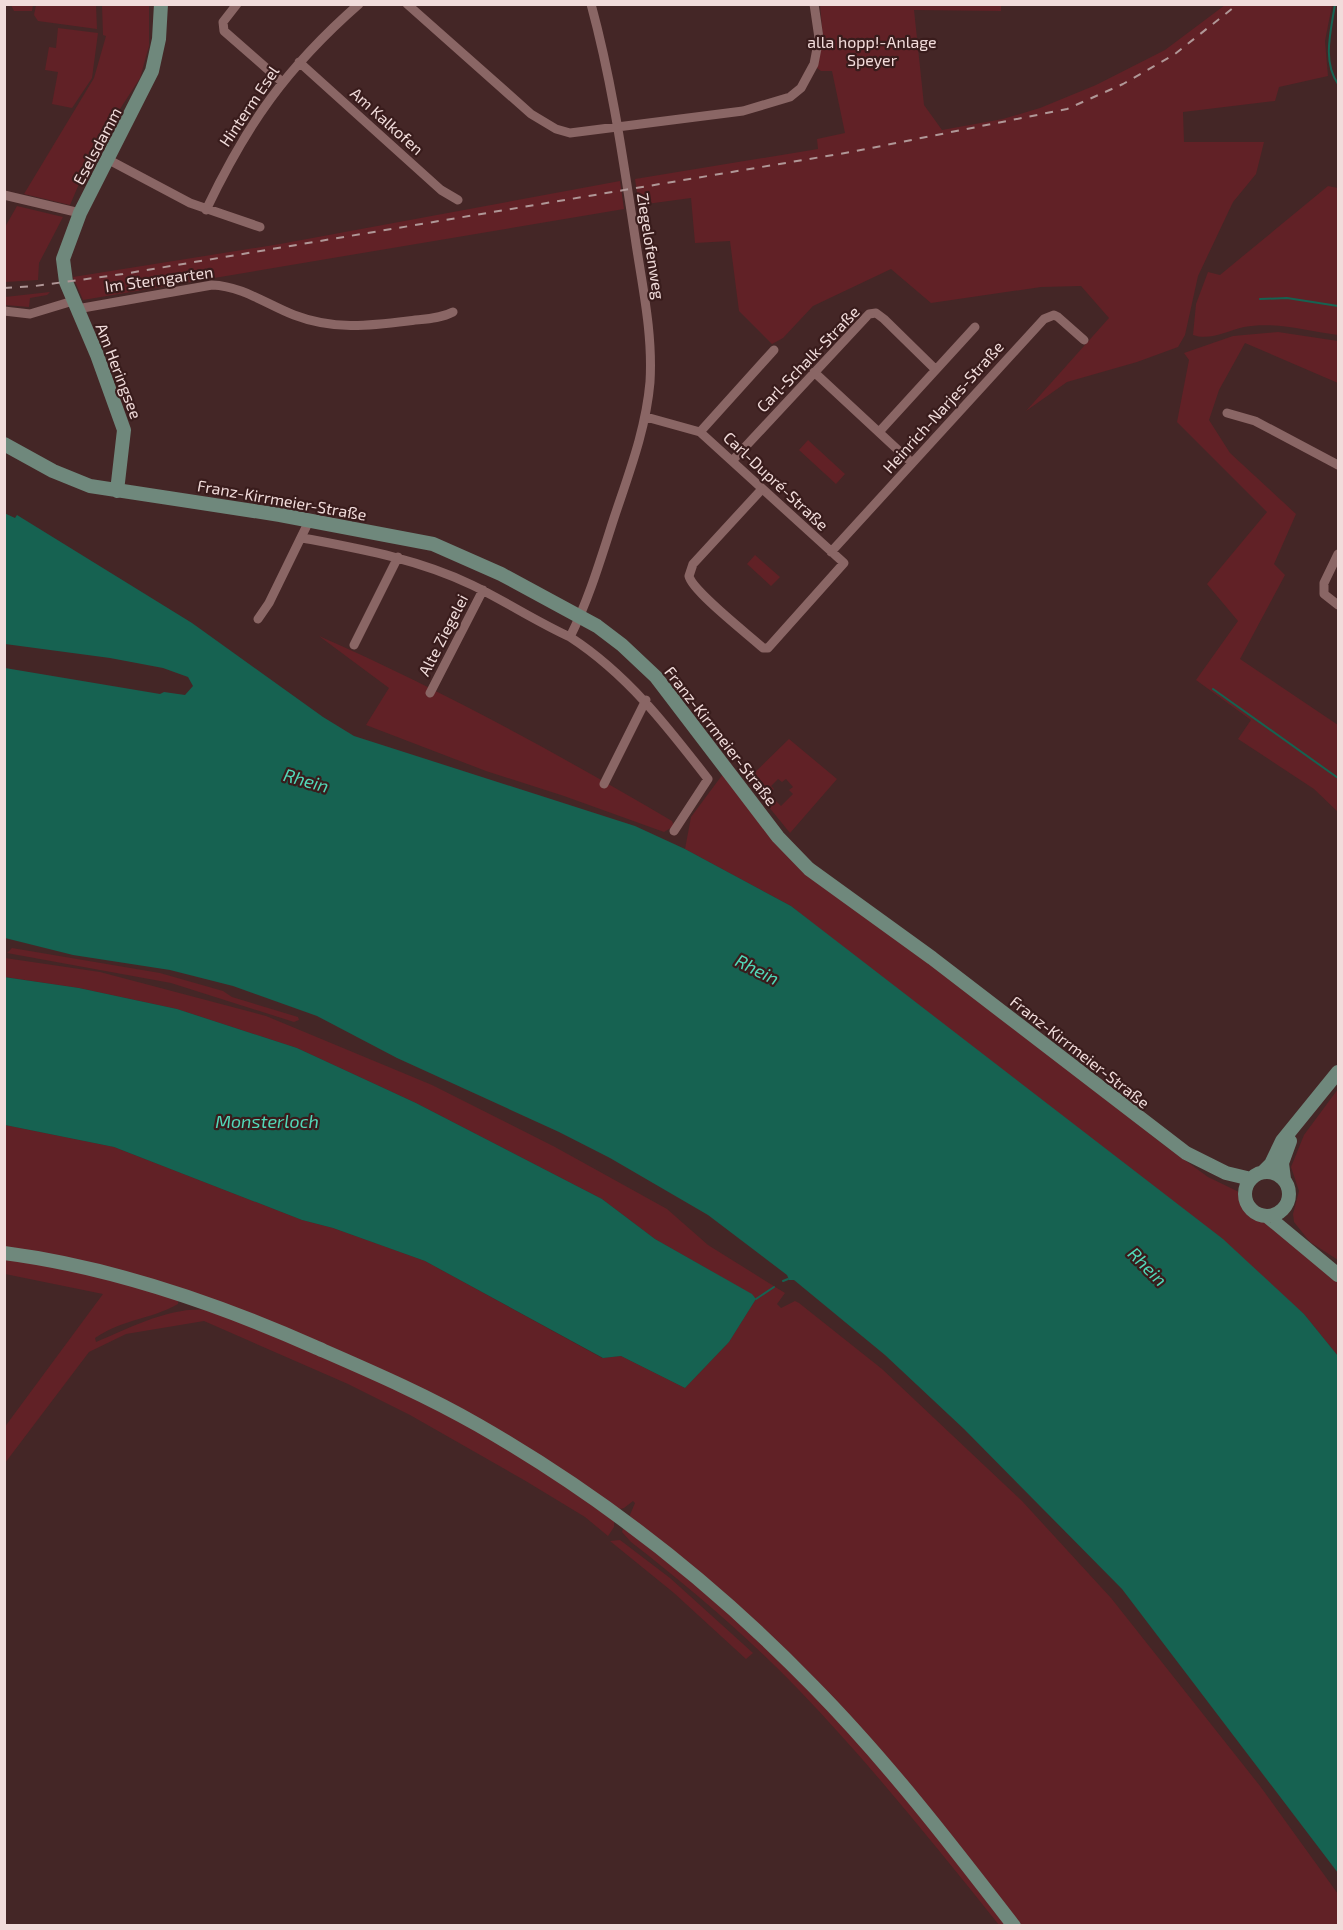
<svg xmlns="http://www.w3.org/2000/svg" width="1343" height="1930" viewBox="0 0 1343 1930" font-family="'Exo 2',sans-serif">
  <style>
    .green { fill: #612126; fill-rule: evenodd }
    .water { fill: #166251 }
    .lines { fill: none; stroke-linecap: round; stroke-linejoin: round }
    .stream { stroke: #166251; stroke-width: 2 }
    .street { stroke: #8a6665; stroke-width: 9 }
    .secondary { stroke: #6f887c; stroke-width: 14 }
    .rail { stroke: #b09797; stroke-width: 2; stroke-dasharray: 8 8; stroke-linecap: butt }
    .labels { text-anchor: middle; stroke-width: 4.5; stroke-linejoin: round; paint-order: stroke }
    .park-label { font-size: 16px; fill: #f3dcdb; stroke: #391c1c }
    .street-label { font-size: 16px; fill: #f1dcdb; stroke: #391c1c }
    .water-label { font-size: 18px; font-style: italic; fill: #52d8b8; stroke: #391c1c }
  </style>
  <rect width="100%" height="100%" fill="#442626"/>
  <!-- green -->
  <path class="green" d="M 11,5 L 33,5 L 32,11 L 14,11 Z
    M 36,5 L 96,5 L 97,29 L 38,21 L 34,15 Z
    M 102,5 L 149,5 L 149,46 L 140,78 L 93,151 L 70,205 L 24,194 L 94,78 L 106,36 L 103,35 Z
    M 820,5 L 1001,5 L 1001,11 L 914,10 L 924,105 L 942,130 L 1003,119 L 1040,108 L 1096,85 L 1165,50 L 1225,5 L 1332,5 L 1325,41 L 1328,76 L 1279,87 L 1275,101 L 1183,112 L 1184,142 L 1264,142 L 1256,174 L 1233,202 L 1198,276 L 1185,335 L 1178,347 L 1137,362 L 1067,382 L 1026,411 L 1109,318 L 1081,286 L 1041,287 L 931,303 L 891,269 L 813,306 L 783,338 L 772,344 L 739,311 L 730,241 L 695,243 L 691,198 L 639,205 L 635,179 L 818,149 L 817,139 L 845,133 L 832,71 L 821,71 L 817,68 L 823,37 Z
    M 58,28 L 98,33 L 92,78 L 72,108 L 52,104 L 58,72 L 45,70 L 49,47 L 56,48 Z
    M 620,181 L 624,209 L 83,300 L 73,277 L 280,244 Z
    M 1328,186 L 1338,188 L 1338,335 C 1308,331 1274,321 1244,327 C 1227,331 1210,341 1193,335 L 1196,304 L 1208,272 L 1220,275 Z
    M 17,206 L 63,217 L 39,263 L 38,280 L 5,282 L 5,227 Z
    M 50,292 L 47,295 L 30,298 L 29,307 L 5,305 L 5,297 Z
    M 1278,332 L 1338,341 L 1338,383 L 1245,343 L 1219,390 L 1209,420 L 1230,453 L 1296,514 L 1274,564 L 1285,575 L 1240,659 L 1338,725 L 1338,812 L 1314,789 L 1238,739 L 1251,720 L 1196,680 L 1238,621 L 1207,584 L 1267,512 L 1177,422 L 1189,360 L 1184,353 L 1233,336 Z
    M 808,440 L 845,474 L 836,484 L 799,450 Z
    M 755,555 L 780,577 L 771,586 L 747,564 Z
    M 319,636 C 440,689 558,754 672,821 L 674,826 L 664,832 L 564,796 L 486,771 L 366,725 L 389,688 Z
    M 789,739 L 837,779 L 790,833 L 747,780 ZM 778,779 L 782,782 L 786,779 L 793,787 L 789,790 L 793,794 L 781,806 L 769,794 L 774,789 L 771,786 Z
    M 723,774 L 774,839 L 1164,1145 L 1208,1177 L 1239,1192 L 1246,1213 L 1270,1223 L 1338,1278 L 1338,1356 L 1304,1314 L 791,906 L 685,849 L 691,817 Z
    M 12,948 L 160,973 L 223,991 L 232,997 L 298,1017 L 299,1020 L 294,1022 L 171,983 L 7,953 Z
    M 5,958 L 100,972 L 266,1016 L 432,1085 L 555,1147 L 667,1209 L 708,1245 L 785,1293 L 777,1304 L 781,1308 L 795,1301 L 799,1303 L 882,1369 L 1022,1501 L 1111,1598 L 1260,1786 L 1338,1894 L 1338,1925 L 1020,1925 L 913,1789 L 629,1517 L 635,1503 L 633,1501 L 624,1508 L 616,1510 L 549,1463 L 243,1311 L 5,1249 L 5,1125 L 114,1147 L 302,1220 L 333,1228 L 425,1261 L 602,1358 L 621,1356 L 685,1388 L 729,1342 L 756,1299 L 751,1294 L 655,1239 L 602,1199 L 416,1103 L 297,1048 L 177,1009 L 79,988 L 5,977 Z
    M 1338,1089 L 1338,1260 L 1310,1242 L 1294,1222 L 1293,1214 L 1299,1191 L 1291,1167 L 1304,1135 Z
    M 5,1258 L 125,1282 L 178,1300 L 178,1304 C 150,1320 125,1318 95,1338 L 96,1342 C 130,1328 170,1306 209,1310 C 219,1311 231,1317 241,1320 L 444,1411 L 549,1474 L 614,1521 L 614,1527 L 608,1536 L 585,1517 L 524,1480 L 410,1415 L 348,1384 L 204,1321 L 126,1334 L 89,1352 L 5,1463 L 4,1428 L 103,1294 L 5,1274 Z
    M 623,1528 C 669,1563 715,1599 758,1637 C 853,1722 929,1827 1009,1925 L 999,1925 C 935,1845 870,1764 798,1689 C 747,1636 689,1587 631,1542 L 622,1532 Z
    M 620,1540 L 670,1578 L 753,1653 L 746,1659 L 674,1593 L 610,1541 Z"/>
  <!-- water -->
  <path class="water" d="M 4,513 L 15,518 L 17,515 L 192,623 L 323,717 L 354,736 L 635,826 L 685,849 L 791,906 L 1223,1239 L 1304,1314 L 1338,1356 L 1338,1873 L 1122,1589 L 964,1429 L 885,1355 L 794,1280 L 789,1280 L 787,1275 L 708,1215 L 610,1158 L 559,1132 L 397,1058 L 317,1016 L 233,986 L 170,970 L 73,955 L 5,938 L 5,668 L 160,694 L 164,692 L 185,695 L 193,686 L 188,677 L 163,668 L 110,658 L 5,644 Z
    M 4,977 L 79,988 L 177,1009 L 297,1048 L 416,1103 L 602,1199 L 655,1239 L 752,1294 L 756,1299 L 729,1342 L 685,1388 L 621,1356 L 603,1358 L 425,1261 L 333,1228 L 302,1220 L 114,1147 L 5,1125 Z"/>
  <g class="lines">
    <!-- stream -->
    <path class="stream" d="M 1335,4 C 1331,31 1322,61 1338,84
      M 1260,299 L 1287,298 L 1338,306
      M 1213,689 L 1338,778
      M 783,1281 L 788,1279
      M 756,1299 L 774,1287"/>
    <!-- street -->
    <path class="street" d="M 237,4 L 223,22 L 224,31 L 281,81
      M 407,4 L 531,114 L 556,129 L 570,133 L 743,111 L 790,97 L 801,88 L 814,64 L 819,38 L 814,4
      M 591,4 C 612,81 623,159 635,237 C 642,285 653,333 650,382 C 646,429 629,473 614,518 C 601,558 589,599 570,637 C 627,674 667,726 708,779 L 674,831
      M 299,62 L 441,190 L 458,200
      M 109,160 L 190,203 L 260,227
      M 4,195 L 80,213
      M 206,210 C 247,124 286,68 359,4
      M 77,309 L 212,285 C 242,286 268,305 294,315 C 333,330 368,326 408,321 C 423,319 440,319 453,312
      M 4,311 L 30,314 L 73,301
      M 814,372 L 912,463
      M 1227,413 L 1255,421 L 1338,465
      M 646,417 L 700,432 L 844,563 L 768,648 L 763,648 C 749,635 692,591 689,576 L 693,564 L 762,489
      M 700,432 L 774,350
      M 879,432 L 975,327
      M 732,461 L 869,314 L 876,313 L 884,319 L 935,369
      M 303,538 C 361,549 418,559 472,585 C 505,601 537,622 570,637
      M 831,552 L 1044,319 L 1054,315 L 1058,317 L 1084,340
      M 1338,554 L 1324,583 L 1324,594 L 1338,605
      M 258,619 L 269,603 L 309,521
      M 354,645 L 398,557
      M 430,693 L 483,590
      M 604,784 L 646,700"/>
    <!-- secondary -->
    <path class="secondary" d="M 4,444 L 53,471 L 90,486 L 280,515 L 433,544 L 501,574 L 597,626 L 622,645 L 656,677 L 778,837 L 809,869 L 932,958 L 1186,1153 L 1226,1173 L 1251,1179
      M 117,491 L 124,430 L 97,355 L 66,282 L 63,259 L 80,213 L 152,71 L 159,39 L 161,4
      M 1263,1172 L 1271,1164 L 1282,1141 L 1338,1072
      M1245 1194a22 22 0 1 1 44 0a22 22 0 1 1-44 0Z
      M 1284,1179 L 1282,1163 L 1290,1141
      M 1267,1216 L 1338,1275
      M 4,1253 C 112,1267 216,1303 315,1347 C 370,1371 426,1395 478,1425 C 600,1495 715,1585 813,1686 C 886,1760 950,1843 1014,1926"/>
    <!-- rail -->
    <path class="rail" d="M 4,288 L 35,286 L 123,274 L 851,152 L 1067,109 L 1123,84 L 1175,54 L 1238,4"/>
  </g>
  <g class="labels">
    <!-- park labels -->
    <g class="park-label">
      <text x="872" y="48">alla hopp!-Anlage<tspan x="872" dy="18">Speyer</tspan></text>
    </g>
    <!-- street labels -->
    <g class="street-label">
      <text transform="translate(249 106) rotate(-56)" y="6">Hinterm Esel</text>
      <text transform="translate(387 121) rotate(42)" y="6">Am Kalkofen</text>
      <text transform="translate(97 146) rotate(-62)" y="6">Eselsdamm</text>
      <text transform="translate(651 246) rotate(81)" y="6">Ziegelofenweg</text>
      <text transform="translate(159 279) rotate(-8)" y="6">Im Sterngarten</text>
      <text transform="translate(808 359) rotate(-46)" y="6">Carl-Schalk-Straße</text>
      <text transform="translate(119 371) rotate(69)" y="6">Am Heringsee</text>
      <text transform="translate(943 407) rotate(-48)" y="6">Heinrich-Narjes-Straße</text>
      <text transform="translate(776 481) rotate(43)" y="6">Carl-Dupré-Straße</text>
      <text transform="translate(282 500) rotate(10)" y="6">Franz-Kirrmeier-Straße</text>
      <text transform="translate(443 635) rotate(-63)" y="6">Alte Ziegelei</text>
      <text transform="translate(721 736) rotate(52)" y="6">Franz-Kirrmeier-Straße</text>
      <text transform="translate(1080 1052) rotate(38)" y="6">Franz-Kirrmeier-Straße</text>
    </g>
    <!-- water labels -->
    <g class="water-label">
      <text transform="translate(306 781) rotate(16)" y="6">Rhein</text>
      <text transform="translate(757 970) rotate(27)" y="6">Rhein</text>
      <text x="267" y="1128">Monsterloch</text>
      <text transform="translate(1147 1267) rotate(45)" y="6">Rhein</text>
    </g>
  </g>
  <!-- border -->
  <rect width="1343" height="1930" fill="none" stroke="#f1dcdb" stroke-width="12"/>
</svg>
